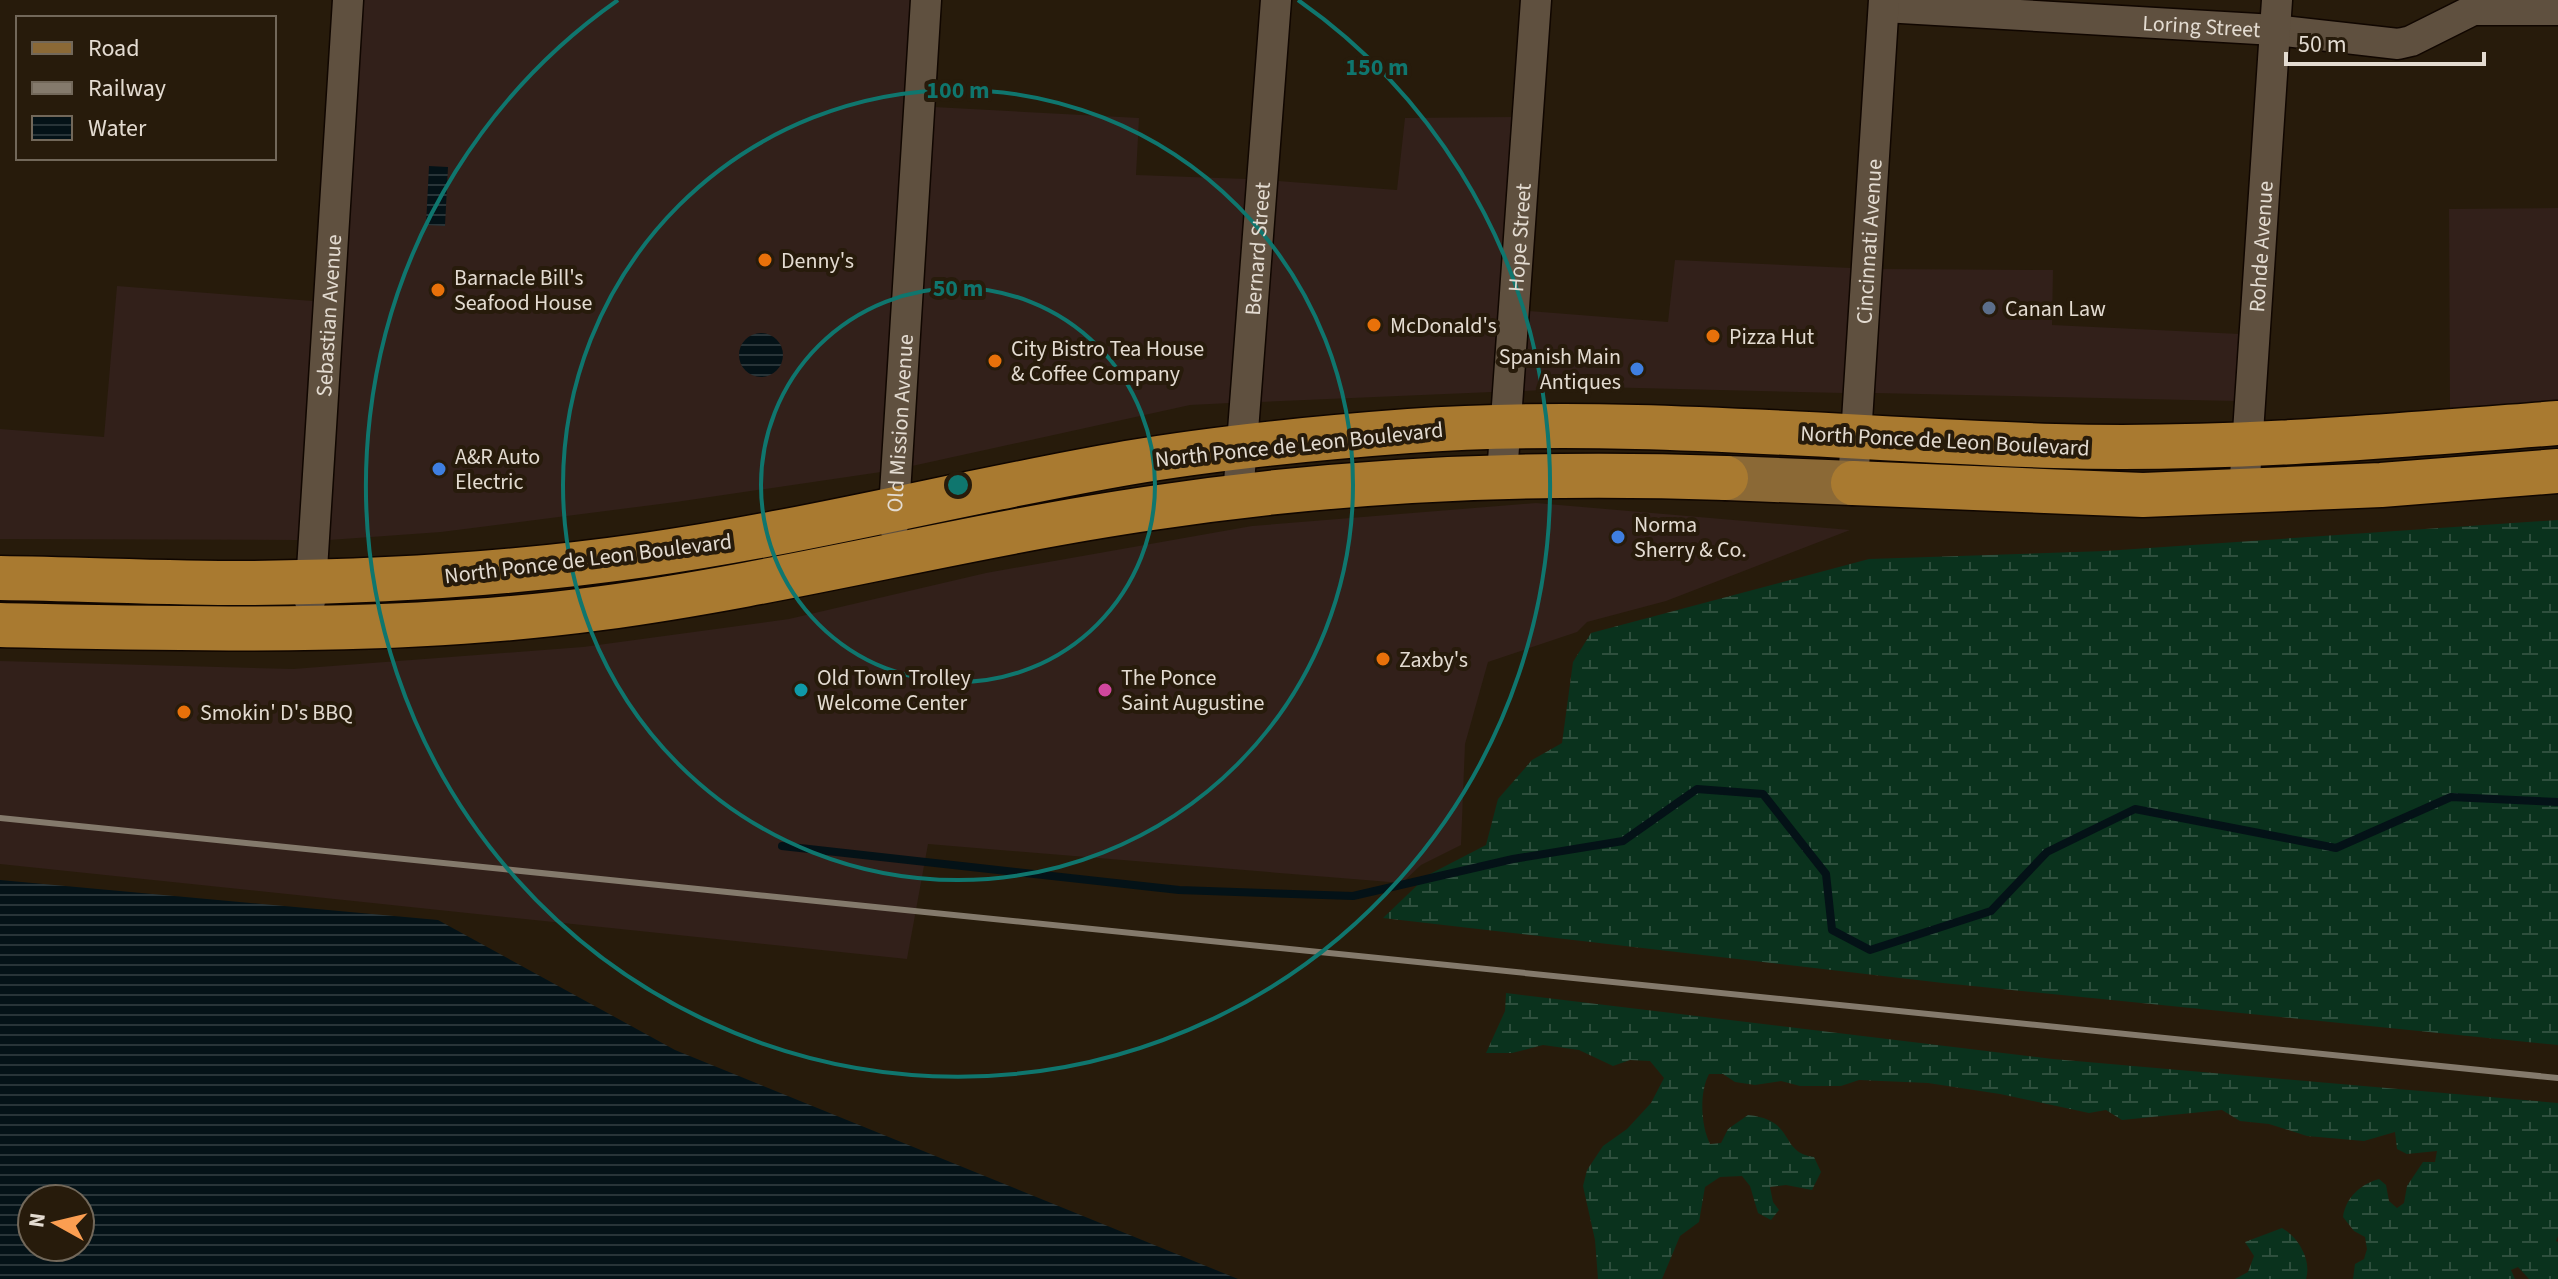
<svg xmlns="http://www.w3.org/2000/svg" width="2558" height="1279" viewBox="0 0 2558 1279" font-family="'Source Sans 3',sans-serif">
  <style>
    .commercial { fill: #32201a }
    .wetland { fill: url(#wetland-marsh) }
    .water { fill: url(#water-rules); fill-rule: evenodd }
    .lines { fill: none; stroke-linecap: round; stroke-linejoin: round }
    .stream { stroke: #041217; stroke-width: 8 }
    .street-casing { stroke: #100600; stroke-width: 33 }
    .primary-casing { stroke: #100600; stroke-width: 47 }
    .highway-casing { stroke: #100600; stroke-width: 47 }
    .street { stroke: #5f503f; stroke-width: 30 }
    .primary { stroke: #8b6936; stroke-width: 44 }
    .highway { stroke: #a97a30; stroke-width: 44 }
    .rail { stroke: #847a6c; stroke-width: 6 }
    .ring { fill: none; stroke: #0f766e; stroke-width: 4 }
    .food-dot { fill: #e8710a; stroke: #271b0b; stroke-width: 3 }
    .service-dot { fill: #5c6f8a; stroke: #271b0b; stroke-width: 3 }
    .shop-dot { fill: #3f7fe0; stroke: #271b0b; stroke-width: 3 }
    .culture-dot { fill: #0f9aa8; stroke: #271b0b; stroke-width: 3 }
    .hotel-dot { fill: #d1479c; stroke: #271b0b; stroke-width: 3 }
    .labels { text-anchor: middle; stroke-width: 8; stroke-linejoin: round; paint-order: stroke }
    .street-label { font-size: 22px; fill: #e3dbd1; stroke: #271b0b }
    .poi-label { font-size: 22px; fill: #e3dbd1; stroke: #271b0b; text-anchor: start }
    .centre { fill: #0f766e; stroke: #271b0b; stroke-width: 4 }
    .ring-label { font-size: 24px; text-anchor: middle; font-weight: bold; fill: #0f766e; stroke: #271b0b; stroke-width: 8; stroke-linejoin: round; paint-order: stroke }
  </style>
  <defs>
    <pattern id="wetland-marsh" width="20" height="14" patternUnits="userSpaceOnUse" patternTransform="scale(2)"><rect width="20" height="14" fill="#0a321d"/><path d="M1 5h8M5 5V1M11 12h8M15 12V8" fill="none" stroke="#2e4f3d"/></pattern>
    <pattern id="water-rules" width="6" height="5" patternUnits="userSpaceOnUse" patternTransform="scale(2)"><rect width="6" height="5" fill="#041217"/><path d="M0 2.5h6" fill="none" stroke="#283438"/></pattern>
  </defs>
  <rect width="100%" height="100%" fill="#271b0b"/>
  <!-- commercial -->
  <path class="commercial" d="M 363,0 L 910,0 L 881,472 L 676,502 L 441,532 L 329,540 Z
    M 934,107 L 1139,118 L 1136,175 L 1247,179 L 1230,403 L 1190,405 L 912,466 Z
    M 1512,117 L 1492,392 L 1260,402 L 1278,181 L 1397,190 L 1405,118 Z
    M 2558,208 L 2558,406 L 2450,418 L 2449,209 Z
    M 1675,260 L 1851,268 L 1843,393 L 1597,387 L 1523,391 L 1529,311 L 1668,322 Z
    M 1882,269 L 2053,270 L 2052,325 L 2240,334 L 2235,401 L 1874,393 Z
    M 117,286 L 313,301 L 298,540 L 0,539 L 0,429 L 104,437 Z
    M 1536,503 L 1850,530 L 1666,601 L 1587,622 L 1577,632 L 1488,662 L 1465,744 L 1461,845 L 1421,865 L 1402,883 L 928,844 L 907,959 L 0,864 L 0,661 L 293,669 L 583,647 L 789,619 L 986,573 L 1252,526 Z"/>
  <!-- wetland -->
  <path class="wetland" d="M 2558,520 L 2558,1045 L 1943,983 L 1383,918 L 1428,875 L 1486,845 L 1498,799 L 1532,760 L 1562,743 L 1573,662 L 1591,633 L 1869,559 L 2105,551 Z
    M 1506,993 L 2053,1059 L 2558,1103 L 2558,1236 L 2556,1241 L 2558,1242 L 2558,1279 L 2529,1279 L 2518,1267 L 2511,1270 L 2515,1279 L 2353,1279 L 2355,1264 L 2364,1259 L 2367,1249 L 2365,1237 L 2354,1231 L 2343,1217 C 2346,1197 2361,1184 2379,1179 L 2386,1185 L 2389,1201 L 2397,1208 L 2404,1203 L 2407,1186 L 2423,1162 L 2435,1162 L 2437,1151 L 2407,1154 L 2397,1149 L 2395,1132 L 2364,1141 L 2307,1136 L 2269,1124 L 2240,1121 L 2222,1110 L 2122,1120 L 2106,1110 L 2089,1113 L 2000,1094 L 1928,1083 L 1859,1080 L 1841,1086 L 1800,1086 L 1781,1081 L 1755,1085 L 1735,1082 L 1723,1074 L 1709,1074 C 1699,1093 1701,1126 1710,1144 L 1721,1143 L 1728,1129 L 1748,1115 C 1797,1120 1778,1152 1814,1157 L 1821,1172 L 1812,1190 L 1786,1185 L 1770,1187 L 1773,1202 L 1779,1210 L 1771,1220 L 1758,1213 L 1750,1186 L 1742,1176 L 1720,1177 L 1705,1187 L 1699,1222 L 1680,1236 L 1662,1279 L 1598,1279 L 1595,1240 L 1583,1186 L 1587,1170 L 1603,1146 L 1627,1129 L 1651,1103 L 1664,1078 L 1650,1061 L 1630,1060 L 1613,1066 L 1579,1050 L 1543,1045 L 1512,1053 L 1486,1053 L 1505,1011 Z
    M 2282,1228 C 2298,1237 2312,1260 2306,1279 L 2235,1279 L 2248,1272 L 2254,1256 L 2245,1242 Z"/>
  <!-- water -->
  <path class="water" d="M 429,166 L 448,167 L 445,226 L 426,225 Z
    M739 355a22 22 0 1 1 44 0a22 22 0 1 1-44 0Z
    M 0,880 L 438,920 L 675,1050 L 1238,1279 L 0,1279 ZM 80,1199 L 80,1247 L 32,1247 L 32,1199 Z"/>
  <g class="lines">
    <!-- stream -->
    <path class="stream" d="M 782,846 L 1179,890 L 1353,896 L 1513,859 L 1623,841 L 1697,789 L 1763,794 L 1826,874 L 1832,930 L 1870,950 L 1991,911 L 2047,852 L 2135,809 L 2336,848 L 2451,797 L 2558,802"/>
    <defs>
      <g id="street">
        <path id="s1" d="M 1884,7 L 2275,30 L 2398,44 L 2411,41 L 2473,10 L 2558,10"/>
        <path id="s2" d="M 1502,475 L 1536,0"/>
        <path id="s3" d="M 1853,483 L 1884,0"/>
        <path id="s4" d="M 2244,492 L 2277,0"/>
        <path id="s5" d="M 1238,496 L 1276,0"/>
        <path id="s6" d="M 893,525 L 926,0"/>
        <path id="s7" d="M 310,601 L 348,0"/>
      </g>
      <path id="primary" d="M 1726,478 L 1853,483"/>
      <path id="highway" d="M 1853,483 L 2143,495 L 2381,485 L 2558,471
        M 0,578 C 82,579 164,583 245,583 C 379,582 513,574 645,555 C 807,532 966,491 1127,463 C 1221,447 1315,438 1409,431 C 1624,416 1840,439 2055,446 C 2224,451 2390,436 2558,423
        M 0,625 C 201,629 402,635 602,608 C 787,583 967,535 1152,508 C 1343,479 1533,471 1726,478"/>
    </defs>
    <!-- street casing -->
    <use href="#street" class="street-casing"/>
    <!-- primary casing -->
    <use href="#primary" class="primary-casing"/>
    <!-- highway casing -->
    <use href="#highway" class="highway-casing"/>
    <!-- street -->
    <use href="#street" class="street"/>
    <!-- primary -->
    <use href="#primary" class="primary"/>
    <!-- highway -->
    <use href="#highway" class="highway"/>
    <!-- rail -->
    <path class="rail" d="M 0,818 L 2558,1078"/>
  </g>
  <!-- distance rings -->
  <g class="ring">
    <circle cx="958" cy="485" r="197"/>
    <circle cx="958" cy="485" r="395"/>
    <path d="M1298 0A592 592 0 1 1 618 0"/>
  </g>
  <!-- markers -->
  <g class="food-dot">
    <circle cx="765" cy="260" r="8"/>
    <circle cx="438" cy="290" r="8"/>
    <circle cx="1374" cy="325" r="8"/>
    <circle cx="1713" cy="336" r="8"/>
    <circle cx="995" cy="361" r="8"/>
    <circle cx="1383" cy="659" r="8"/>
    <circle cx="184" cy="712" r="8"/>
  </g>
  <circle class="service-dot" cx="1989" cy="308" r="8"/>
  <g class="shop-dot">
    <circle cx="1637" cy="369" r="8"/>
    <circle cx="439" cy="469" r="8"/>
    <circle cx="1618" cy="537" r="8"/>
  </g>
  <circle class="culture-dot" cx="801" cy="690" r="8"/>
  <circle class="hotel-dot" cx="1105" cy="690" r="8"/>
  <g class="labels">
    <!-- street labels -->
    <g class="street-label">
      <text dy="8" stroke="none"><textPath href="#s1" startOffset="318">Loring Street</textPath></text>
      <text dy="8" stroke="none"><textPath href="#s2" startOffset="238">Hope Street</textPath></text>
      <text dy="8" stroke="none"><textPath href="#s3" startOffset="242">Cincinnati Avenue</textPath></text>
      <text dy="8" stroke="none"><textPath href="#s4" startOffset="246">Rohde Avenue</textPath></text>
      <text dy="8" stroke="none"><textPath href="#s5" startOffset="248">Bernard Street</textPath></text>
      <text dy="8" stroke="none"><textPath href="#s7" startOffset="286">Sebastian Avenue</textPath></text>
      <text dy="8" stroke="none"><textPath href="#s6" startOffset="102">Old Mission Avenue</textPath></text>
      <text transform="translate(1945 440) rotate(3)" y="8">North Ponce de Leon Boulevard</text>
      <text transform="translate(1299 444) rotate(-6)" y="8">North Ponce de Leon Boulevard</text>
      <text transform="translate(588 558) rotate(-7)" y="8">North Ponce de Leon Boulevard</text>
    </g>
    <!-- poi labels -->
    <g class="poi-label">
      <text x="781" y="268">Denny's</text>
      <text x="454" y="285">Barnacle Bill's<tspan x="454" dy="25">Seafood House</tspan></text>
      <text x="2005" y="316">Canan Law</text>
      <text x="1390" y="333">McDonald's</text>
      <text x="1729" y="344">Pizza Hut</text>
      <text x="1011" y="356">City Bistro Tea House<tspan x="1011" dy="25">&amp; Coffee Company</tspan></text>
      <text x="1621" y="364" text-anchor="end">Spanish Main<tspan x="1621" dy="25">Antiques</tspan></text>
      <text x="455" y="464">A&amp;R Auto<tspan x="455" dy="25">Electric</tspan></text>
      <text x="1634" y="532">Norma<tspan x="1634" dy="25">Sherry &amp; Co.</tspan></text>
      <text x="1399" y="667">Zaxby's</text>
      <text x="817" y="685">Old Town Trolley<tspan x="817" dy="25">Welcome Center</tspan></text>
      <text x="1121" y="685">The Ponce<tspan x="1121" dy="25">Saint Augustine</tspan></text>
      <text x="200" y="720">Smokin' D's BBQ</text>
    </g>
  </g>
  <circle cx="958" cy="485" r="12" class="centre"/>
  <g class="ring-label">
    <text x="1377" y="75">150 m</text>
    <text x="958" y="98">100 m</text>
    <text x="958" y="296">50 m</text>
  </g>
  <!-- legend -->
  <rect x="16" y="16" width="260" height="144" fill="#271b0b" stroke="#72685a" stroke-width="2"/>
  <rect x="32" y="42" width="40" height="12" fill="#8b6936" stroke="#72685a" stroke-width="2"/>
  <text x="88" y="56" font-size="24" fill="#e3dbd1">Road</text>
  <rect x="32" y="82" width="40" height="12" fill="#847a6c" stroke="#72685a" stroke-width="2"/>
  <text x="88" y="96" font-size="24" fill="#e3dbd1">Railway</text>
  <rect x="32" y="116" width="40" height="24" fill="url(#water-rules)" stroke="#72685a" stroke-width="2"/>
  <text x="88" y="136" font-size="24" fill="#e3dbd1">Water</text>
  <!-- north arrow -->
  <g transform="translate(56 1223) rotate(278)"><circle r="38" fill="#271b0b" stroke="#72685a" stroke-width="2"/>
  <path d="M0-6L14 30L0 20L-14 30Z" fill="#fb9e51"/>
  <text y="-12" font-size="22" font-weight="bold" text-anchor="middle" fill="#e3dbd1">N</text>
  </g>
  <!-- scale -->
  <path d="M2286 52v12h198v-12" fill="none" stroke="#e3dbd1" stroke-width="4"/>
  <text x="2298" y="52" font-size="24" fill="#e3dbd1" stroke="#271b0b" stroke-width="6" paint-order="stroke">50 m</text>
</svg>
